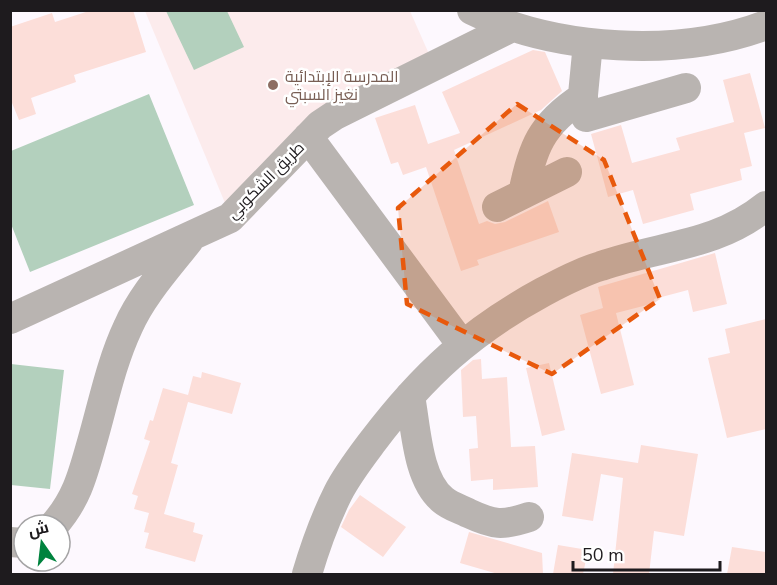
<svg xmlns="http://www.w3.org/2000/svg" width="777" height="585" viewBox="0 0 777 585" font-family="'Nunito Sans',Cairo,sans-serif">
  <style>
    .education { fill: #fcebec }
    .green { fill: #b3d0bd }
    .building { fill: #fcded9 }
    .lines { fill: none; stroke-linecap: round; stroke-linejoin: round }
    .minor { stroke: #b9b4b1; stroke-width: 30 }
    .marked { fill: #e8590c; fill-opacity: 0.2; stroke: #e8590c; stroke-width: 4.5; stroke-dasharray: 12 8; stroke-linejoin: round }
    .education-dot { fill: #8d6e63; stroke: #fff; stroke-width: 2 }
    .labels { text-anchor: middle; stroke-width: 5; stroke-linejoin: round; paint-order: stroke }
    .education-label { font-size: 16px; fill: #785e54; stroke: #fff; text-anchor: start }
    .street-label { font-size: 16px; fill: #1e1b1e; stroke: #fff }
  </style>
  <rect width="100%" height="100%" fill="#fdf8fe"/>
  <!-- education -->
  <path class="education" d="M 145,11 L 410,11 L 429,54 L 225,203 Z"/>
  <!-- green -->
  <path class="green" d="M 166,11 L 227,11 L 244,47 L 194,70 Z
    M 149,94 L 194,205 L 30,272 L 11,224 L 11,151 Z
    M 11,364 L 64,370 L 50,489 L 11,485 Z"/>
  <!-- building -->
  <path class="building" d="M 92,10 L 133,10 L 146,52 L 74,75 L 76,82 L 31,98 L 36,114 L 19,120 L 10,98 L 10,27 L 52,13 L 55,22 Z
    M 533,50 L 545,52 L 562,91 L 541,110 L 454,150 L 479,224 L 487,221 L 495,224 L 505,222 L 548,201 L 559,232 L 477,260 L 479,265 L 461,271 L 426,167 L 403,175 L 398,162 L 391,164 L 375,118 L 415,105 L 428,144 L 460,133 L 442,92 Z
    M 750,73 L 765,128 L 744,133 L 752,166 L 740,169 L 742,180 L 690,194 L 694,210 L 643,224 L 633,190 L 608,197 L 591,134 L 621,125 L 632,163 L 680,150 L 676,138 L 734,122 L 723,80 Z
    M 715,253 L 727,304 L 693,312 L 688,290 L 654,299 L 655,303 L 616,313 L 634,385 L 601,394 L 580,315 L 603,308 L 598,287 Z
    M 766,319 L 766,429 L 727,438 L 708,358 L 730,353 L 725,329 Z
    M 481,359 L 482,379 L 507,377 L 511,447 L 535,446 L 538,487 L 493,490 L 493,479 L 471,481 L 469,449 L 478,448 L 476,416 L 463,417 L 461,370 L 473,360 Z
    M 549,363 L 565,430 L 542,436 L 526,368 Z
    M 202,372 L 241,383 L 232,414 L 188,402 L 171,463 L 178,465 L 164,514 L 195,523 L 193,532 L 203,535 L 195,562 L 145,548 L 149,533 L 144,532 L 149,513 L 134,509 L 138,496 L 132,494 L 150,441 L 144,439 L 150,420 L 153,421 L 163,388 L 188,395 L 193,376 L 201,378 Z
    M 641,445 L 698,454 L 684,536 L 654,531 L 649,574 L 613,574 L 623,478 L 601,474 L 593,521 L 562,516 L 572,453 L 638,463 Z
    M 360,495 L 406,527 L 383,557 L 341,527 L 349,510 Z
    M 469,532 L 542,553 L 543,574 L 498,574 L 460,563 Z
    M 558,545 L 588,550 L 583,574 L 553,574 Z
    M 732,547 L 766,552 L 766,574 L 727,574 Z"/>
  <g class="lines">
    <!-- minor -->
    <path class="minor" d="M 472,10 C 556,51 679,58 766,25
      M 588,43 L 582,105 L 586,117 L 686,88
      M 308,137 L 462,345
      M 523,194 C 532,148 541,124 583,97
      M 497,207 L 567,172
      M 10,319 L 230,218 L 320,125 L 335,115 L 512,27
      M 410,396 C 416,427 417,479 443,500 C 450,506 460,509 468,513 C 494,525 502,526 529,517
      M 54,525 C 77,499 83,474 92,442 C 103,404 111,363 128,327 C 142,295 168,267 189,240
      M 10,542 L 24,543
      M 307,574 C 315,547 325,519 338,493 C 347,475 361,457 373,441 C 423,375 471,331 543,292 C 562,282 581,272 601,266 C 661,245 715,247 766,206"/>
  </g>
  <!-- marked area -->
  <path class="marked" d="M 517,104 L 604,160 L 660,299 L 552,374 L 407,304 L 398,208 Z"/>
  <!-- markers -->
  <circle class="education-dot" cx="273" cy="85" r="6"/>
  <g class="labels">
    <!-- education labels -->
    <g class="education-label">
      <text x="285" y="82">المدرسة الإبتدائية<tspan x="285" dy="18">نغيز السبتي</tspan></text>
    </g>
    <!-- street labels -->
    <g class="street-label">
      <text transform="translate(265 180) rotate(-45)" y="6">طريق الشكوبي</text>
    </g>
  </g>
  <!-- border -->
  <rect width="777" height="585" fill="none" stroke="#1e1b1e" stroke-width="24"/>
  <!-- north arrow -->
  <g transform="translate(42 543) rotate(346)"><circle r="28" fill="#ffffff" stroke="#a5a4a5" stroke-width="1.5"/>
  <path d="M0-4.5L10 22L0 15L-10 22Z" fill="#00833e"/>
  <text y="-9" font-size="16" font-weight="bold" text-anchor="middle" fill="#1e1b1e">ش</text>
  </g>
  <!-- scale -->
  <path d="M573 561v9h147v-9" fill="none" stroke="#1e1b1e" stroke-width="3"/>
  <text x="582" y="561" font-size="18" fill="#1e1b1e" stroke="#ffffff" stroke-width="4.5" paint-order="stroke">50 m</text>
</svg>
